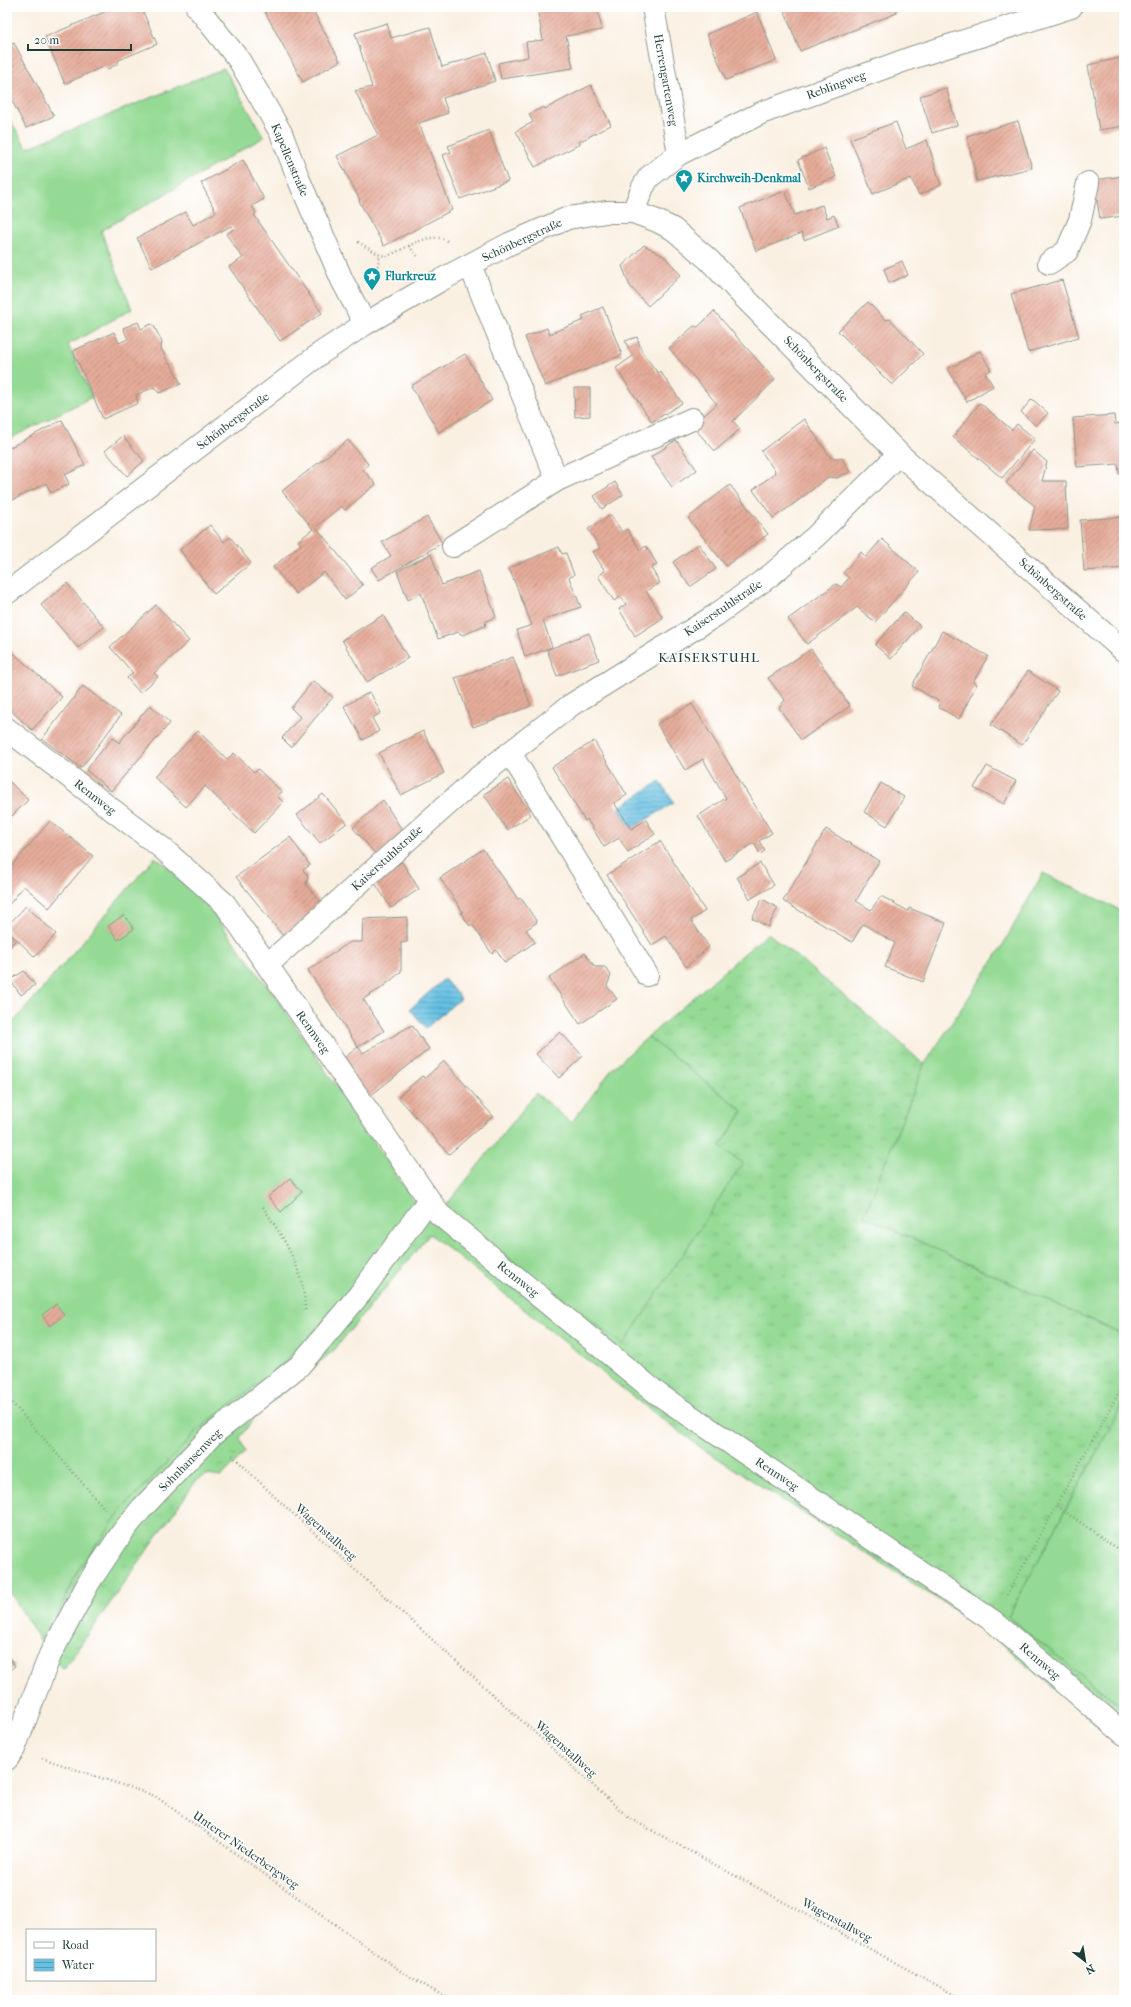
<svg xmlns="http://www.w3.org/2000/svg" width="1131" height="2007" viewBox="0 0 1131 2007" font-family="'IM FELL French Canon',serif">
  <style>
    .grass { fill: url(#grass-tufts); stroke: #5a8c64 }
    .garden { fill: #94da94; stroke: #5a8c64 }
    .water { fill: url(#water-rules); stroke: #427e8c }
    .building { fill: url(#building-hatch) }
    .lines { fill: none; stroke-linecap: round; stroke-linejoin: round }
    .minor-casing { stroke: #8c968b; stroke-width: 24 }
    .path { stroke: #8c968b; stroke-width: 2.5; stroke-dasharray: 1 3; stroke-linecap: butt }
    .minor { stroke: #fff; stroke-width: 22 }
    .labels { text-anchor: middle; stroke-width: 3; stroke-linejoin: round; paint-order: stroke }
    .street-label { font-size: 12px; fill: #1f3d34; stroke: #fff }
    .culture-label { font-size: 12px; font-weight: bold; fill: #0d838f; stroke: #fff; text-anchor: start }
    .neighbourhood-label { font-size: 13px; letter-spacing: 1px; fill: #1f3d34; stroke: #fff }
  </style>
  <defs>
    <pattern id="grass-tufts" width="24" height="20" patternUnits="userSpaceOnUse"><rect width="24" height="20" fill="#94da94"/><path d="M3 7l-1-3M5 7V3M7 7l1-3M15 17l-1-3M17 17v-4M19 17l1-3" fill="none" stroke="#7fbc80"/></pattern>
    <pattern id="water-rules" width="6" height="5" patternUnits="userSpaceOnUse"><rect width="6" height="5" fill="#65c0e3"/><path d="M0 2.5h6" fill="none" stroke="#539db9"/></pattern>
    <pattern id="building-hatch" width="6" height="6" patternUnits="userSpaceOnUse"><rect width="6" height="6" fill="#e6ac9a"/><path d="M-1 1l2-2M0 6l6-6M5 7l2-2" fill="none" stroke="#ba8d7e"/></pattern>
  </defs>
  <rect width="100%" height="100%" fill="#fff"/>
  <filter id="ink" filterUnits="userSpaceOnUse"><feTurbulence type="fractalNoise" baseFrequency=".025" numOctaves="2"/><feDisplacementMap in="SourceGraphic" scale="8" xChannelSelector="R" yChannelSelector="G"/><feConvolveMatrix kernelMatrix="1 2 1 2 8 2 1 2 1" color-interpolation-filters="sRGB"/></filter>
  <filter id="wash" filterUnits="userSpaceOnUse"><feTurbulence type="fractalNoise" baseFrequency=".012" numOctaves="4" result="noise"/><feDisplacementMap in="SourceGraphic" scale="16" xChannelSelector="R" yChannelSelector="G"/><feGaussianBlur stdDeviation="0.9" result="paint"/><feColorMatrix in="noise" values="0 0 0 0 0 0 0 0 0 0 0 0 0 0 0 0 0 1.4 0 .05"/><feComposite in="paint" operator="in"/></filter>
  <g filter="url(#wash)">
    <rect width="100%" height="100%" fill="#faf0e2"/>
    <!-- grass -->
    <path class="grass" d="M 768,933 L 893,1036 L 924,1065 L 864,1216 L 1124,1335 L 1124,1401 L 1008,1617 L 1124,1709 L 1124,1748 L 984,1629 L 700,1447 L 627,1392 L 430,1234 L 334,1350 L 258,1413 L 240,1437 L 245,1452 L 221,1477 L 206,1475 L 196,1481 L 63,1670 L 43,1645 L 78,1570 L 122,1509 L 201,1427 L 287,1361 L 351,1291 L 416,1204 L 444,1208 L 623,1345 L 720,1147 L 743,1111 L 648,1037 Z"/>
    <!-- garden -->
    <path class="garden" d="M 224,68 L 264,137 L 101,231 L 132,309 L 68,345 L 92,397 L 7,440 L 7,115 L 27,148 Z
      M 155,857 L 185,880 L 211,911 L 277,999 L 416,1204 L 351,1291 L 287,1361 L 201,1427 L 122,1509 L 78,1570 L 43,1645 L 7,1587 L 7,1030 Z
      M 1043,873 L 1124,912 L 1124,1335 L 864,1216 L 924,1065 L 1000,950 Z
      M 648,1037 L 743,1111 L 720,1147 L 743,1163 L 623,1345 L 444,1208 L 536,1093 L 571,1123 L 613,1068 Z
      M 1124,1401 L 1124,1709 L 1008,1617 Z"/>
    <!-- water -->
    <path class="water" d="M 660,781 L 674,803 L 631,829 L 618,808 Z
      M 444,979 L 461,998 L 426,1028 L 410,1009 Z"/>
    <g id="blocks">
      <!-- building -->
      <path class="building" d="M 116,7 L 141,7 L 157,44 L 119,60 L 117,64 L 108,69 L 104,66 L 65,84 L 45,37 Z
        M 269,7 L 311,7 L 340,61 L 303,82 L 264,10 Z
        M 537,7 L 597,7 L 602,30 L 566,36 L 573,68 L 501,79 L 498,63 L 528,57 L 526,42 L 543,40 Z
        M 783,7 L 895,7 L 897,13 L 800,51 Z
        M 757,12 L 776,60 L 726,80 L 707,34 Z
        M 387,23 L 391,38 L 430,27 L 442,67 L 487,53 L 495,81 L 443,98 L 448,113 L 419,123 L 452,210 L 384,246 L 359,201 L 360,200 L 337,156 L 378,135 L 355,91 L 372,87 L 355,33 Z
        M 14,43 L 54,116 L 26,128 L 7,91 L 7,46 Z
        M 1124,57 L 1124,126 L 1099,130 L 1088,65 Z
        M 591,85 L 611,125 L 579,142 L 580,144 L 535,167 L 516,131 L 533,122 L 529,114 L 544,107 L 545,109 Z
        M 946,88 L 957,125 L 932,133 L 920,96 Z
        M 1018,121 L 1032,168 L 977,181 L 967,136 Z
        M 896,122 L 906,149 L 927,140 L 941,185 L 919,195 L 911,178 L 873,194 L 850,139 Z
        M 489,130 L 508,181 L 460,199 L 443,155 L 451,152 L 448,146 Z
        M 824,148 L 836,177 L 809,188 L 798,160 Z
        M 243,160 L 264,199 L 252,206 L 256,213 L 254,215 L 322,313 L 280,341 L 229,267 L 243,258 L 226,234 L 234,229 L 231,226 L 152,268 L 137,238 L 186,212 L 193,225 L 216,212 L 201,183 Z
        M 1124,176 L 1124,216 L 1100,219 L 1094,180 Z
        M 785,191 L 795,215 L 822,205 L 827,218 L 834,215 L 839,226 L 804,240 L 802,233 L 756,251 L 740,208 Z
        M 644,245 L 665,257 L 681,275 L 648,306 L 630,286 L 622,266 Z
        M 902,261 L 908,275 L 889,283 L 884,269 Z
        M 1062,280 L 1079,337 L 1028,352 L 1011,294 Z
        M 868,302 L 885,320 L 890,319 L 923,354 L 892,385 L 838,331 Z
        M 603,307 L 622,355 L 545,386 L 525,337 L 547,328 L 549,334 L 584,320 L 582,316 Z
        M 714,311 L 775,380 L 733,421 L 740,429 L 715,451 L 692,426 L 717,404 L 669,348 L 694,326 L 698,327 Z
        M 138,322 L 141,329 L 151,324 L 154,326 L 162,342 L 161,348 L 168,363 L 171,364 L 181,384 L 159,393 L 154,387 L 136,395 L 138,403 L 103,419 L 73,351 L 114,332 L 119,343 L 128,339 L 123,328 Z
        M 637,337 L 642,352 L 658,373 L 660,371 L 682,403 L 652,422 L 616,368 L 633,356 L 625,341 Z
        M 980,351 L 991,370 L 985,373 L 993,386 L 967,402 L 948,369 Z
        M 465,354 L 492,400 L 439,432 L 411,386 Z
        M 574,388 L 590,388 L 590,416 L 575,417 Z
        M 1032,399 L 1048,413 L 1036,426 L 1021,412 Z
        M 980,403 L 1012,430 L 1017,424 L 1035,439 L 1002,478 L 953,437 Z
        M 1114,415 L 1115,424 L 1124,423 L 1124,474 L 1119,474 L 1118,464 L 1077,467 L 1073,418 Z
        M 804,419 L 831,458 L 842,458 L 850,472 L 837,478 L 828,477 L 795,503 L 773,518 L 753,490 L 774,474 L 775,471 L 761,451 Z
        M 62,420 L 85,465 L 65,475 L 69,484 L 51,493 L 46,483 L 7,503 L 7,449 Z
        M 123,436 L 144,461 L 127,476 L 105,451 Z
        M 348,440 L 368,464 L 363,470 L 376,484 L 345,510 L 341,506 L 316,527 L 363,585 L 345,600 L 324,572 L 296,594 L 273,567 L 301,544 L 298,541 L 313,529 L 282,491 Z
        M 676,440 L 697,470 L 672,487 L 651,457 Z
        M 1033,450 L 1047,462 L 1042,481 L 1066,481 L 1068,529 L 1029,530 L 1035,506 L 1006,483 Z
        M 615,482 L 623,495 L 602,509 L 594,496 Z
        M 730,485 L 768,534 L 726,566 L 688,518 Z
        M 611,515 L 622,532 L 627,529 L 640,550 L 646,546 L 657,564 L 651,568 L 660,583 L 646,591 L 663,618 L 635,636 L 619,609 L 626,604 L 621,597 L 614,601 L 598,576 L 605,571 L 593,552 L 600,548 L 588,529 Z
        M 427,517 L 442,543 L 379,580 L 371,568 L 391,556 L 382,542 Z
        M 1122,517 L 1124,568 L 1084,571 L 1080,520 Z
        M 210,525 L 224,542 L 230,537 L 251,563 L 214,594 L 180,550 Z
        M 882,539 L 919,572 L 875,622 L 857,607 L 807,644 L 788,619 L 836,584 L 841,587 L 849,578 L 843,573 L 861,552 L 866,557 Z
        M 699,544 L 716,569 L 690,587 L 673,562 Z
        M 559,547 L 562,554 L 566,553 L 574,575 L 569,578 L 581,607 L 543,620 L 552,647 L 525,657 L 517,630 L 532,625 L 509,568 Z
        M 431,554 L 442,585 L 479,571 L 496,617 L 486,621 L 485,626 L 463,635 L 458,632 L 438,639 L 421,593 L 408,600 L 397,571 Z
        M 67,583 L 104,627 L 78,648 L 41,605 Z
        M 156,605 L 189,641 L 154,673 L 158,677 L 140,693 L 127,678 L 133,673 L 110,647 Z
        M 904,612 L 920,626 L 891,659 L 875,645 Z
        M 383,615 L 408,658 L 367,682 L 342,640 Z
        M 942,631 L 988,656 L 973,682 L 977,684 L 959,719 L 938,707 L 940,702 L 912,686 Z
        M 589,633 L 599,660 L 557,676 L 547,650 Z
        M 7,647 L 62,697 L 32,730 L 7,707 Z
        M 811,649 L 850,706 L 801,740 L 779,708 L 785,700 L 768,678 Z
        M 513,657 L 531,706 L 473,727 L 455,678 Z
        M 1028,671 L 1058,691 L 1022,745 L 991,725 Z
        M 313,681 L 333,697 L 291,747 L 282,738 L 300,717 L 291,708 Z
        M 83,686 L 121,715 L 81,768 L 42,739 Z
        M 370,692 L 381,713 L 372,718 L 379,731 L 363,740 L 344,706 Z
        M 692,704 L 772,833 L 759,841 L 765,851 L 760,854 L 754,843 L 725,861 L 698,816 L 726,798 L 703,759 L 685,770 L 657,724 Z
        M 150,705 L 170,723 L 111,791 L 86,770 L 113,737 L 119,743 Z
        M 198,731 L 227,759 L 234,753 L 254,772 L 258,769 L 282,792 L 277,796 L 283,802 L 254,833 L 205,786 L 186,807 L 154,777 Z
        M 423,731 L 444,773 L 401,795 L 379,753 Z
        M 594,741 L 627,795 L 614,803 L 623,816 L 631,829 L 646,820 L 655,834 L 628,852 L 619,838 L 604,847 L 587,819 L 585,821 L 552,767 Z
        M 987,766 L 1016,781 L 1004,804 L 974,788 Z
        M 7,779 L 28,800 L 7,821 Z
        M 508,779 L 531,815 L 507,830 L 484,794 Z
        M 881,783 L 904,797 L 887,826 L 864,812 Z
        M 323,794 L 347,823 L 320,843 L 297,815 Z
        M 383,800 L 404,833 L 378,857 L 353,828 Z
        M 50,821 L 93,856 L 49,908 L 24,886 L 7,907 L 7,867 L 9,869 Z
        M 826,829 L 879,861 L 856,901 L 871,910 L 881,896 L 908,911 L 909,908 L 946,923 L 923,982 L 885,967 L 895,943 L 863,924 L 852,942 L 783,901 Z
        M 290,837 L 310,865 L 303,870 L 308,876 L 306,885 L 323,905 L 284,937 L 236,877 Z
        M 660,841 L 705,911 L 691,920 L 709,947 L 686,967 L 666,936 L 652,945 L 607,875 Z
        M 483,849 L 518,899 L 521,898 L 537,922 L 526,930 L 535,942 L 505,963 L 496,950 L 492,954 L 472,924 L 470,926 L 461,913 L 463,912 L 440,878 Z
        M 402,862 L 419,889 L 391,908 L 373,880 Z
        M 760,863 L 774,885 L 750,899 L 737,877 Z
        M 762,899 L 778,908 L 768,927 L 752,918 Z
        M 26,906 L 56,934 L 35,957 L 7,930 L 7,926 Z
        M 124,915 L 134,929 L 118,940 L 108,926 Z
        M 407,917 L 407,942 L 401,943 L 401,972 L 380,989 L 363,999 L 384,1031 L 358,1047 L 308,970 L 350,942 L 362,942 L 363,919 Z
        M 7,932 L 15,941 L 7,949 Z
        M 585,953 L 595,967 L 605,967 L 611,975 L 607,986 L 617,999 L 580,1024 L 549,978 Z
        M 24,971 L 35,985 L 21,995 L 10,980 Z
        M 412,1025 L 429,1049 L 369,1097 L 340,1061 L 358,1047 L 363,1053 Z
        M 560,1032 L 583,1056 L 559,1078 L 536,1054 Z
        M 444,1061 L 493,1116 L 449,1154 L 398,1097 L 422,1076 L 425,1078 Z
        M 290,1178 L 302,1192 L 281,1212 L 268,1197 Z
        M 56,1304 L 64,1315 L 50,1326 L 42,1315 Z
        M 7,1654 L 15,1666 L 7,1672 Z"/>
    </g>
  </g>
  <g filter="url(#ink)">
    <use href="#blocks" fill-opacity="0" stroke="#8c968b" stroke-width="1"/>
    <g class="lines">
      <defs>
        <path id="minor" d="M 197,7 L 239,60 L 281,133 L 299,180 L 342,280 L 365,324
          M 653,7 L 679,154
          M 633,212 L 643,187 L 649,177 L 679,154 L 761,113 L 911,58 L 1071,7
          M 1049,263 L 1067,251 L 1080,220 L 1088,183
          M 470,265 L 557,480
          M 453,546 L 557,480 L 692,419
          M 7,593 L 321,353 L 365,324 L 439,281 L 509,244 L 568,218 L 606,212 L 633,212 L 657,221 L 673,229 L 709,260 L 742,295 L 899,454 L 1124,651
          M 7,729 L 162,848 L 225,904 L 439,1214 L 658,1394 L 993,1621 L 1124,1734
          M 510,753 L 647,975
          M 267,965 L 475,780 L 571,705 L 716,615 L 771,575 L 816,536 L 899,454
          M 7,1759 L 14,1749 L 50,1655 L 89,1582 L 124,1530 L 142,1508 L 212,1435 L 299,1366 L 359,1295 L 429,1200"/>
      </defs>
      <!-- minor casing -->
      <use href="#minor" class="minor-casing"/>
      <!-- path -->
      <path class="path" d="M 358,242 L 380,255 L 387,256 C 406,249 431,229 449,242
        M 409,246 L 419,258
        M 375,278 L 380,255
        M 263,1207 C 284,1239 306,1272 305,1312
        M 7,1397 L 105,1509
        M 232,1455 L 277,1499 L 629,1818 L 964,2000
        M 1057,1506 L 1124,1553
        M 1007,1595 L 1124,1383
        M 42,1758 L 155,1796 L 402,1972 L 450,2000"/>
      <!-- minor -->
      <use href="#minor" class="minor"/>
    </g>
  </g>
  <!-- icons -->
  <defs>
    <symbol id="sight-pin" viewBox="-11 -11 22 30"><path d="M0 17L-7.5 6A9.5 9.5 0 1 1 7.5 6Z" fill="#0f9aa8" stroke="#fff"/><path d="M0-6L1.8-2.2L6-1.7L2.9 1.2L3.7 5.4L0 3.3L-3.7 5.4L-2.9 1.2L-6-1.7L-1.8-2.2Z" fill="#fff"/></symbol>
  </defs>
  <g fill-rule="evenodd">
    <use href="#sight-pin" x="674" y="168" width="20" height="27"/>
    <use href="#sight-pin" x="362" y="266" width="20" height="27"/>
  </g>
  <g class="labels">
    <!-- street labels -->
    <g class="street-label">
      <text transform="translate(666 80) rotate(80)" y="4">Herrengartenweg</text>
      <text transform="translate(836 85) rotate(-20)" y="4">Reblingweg</text>
      <text transform="translate(290 160) rotate(67)" y="4">Kapellenstraße</text>
      <text transform="translate(522 240) rotate(-25)" y="4">Schönbergstraße</text>
      <text transform="translate(816 369) rotate(46)" y="4">Schönbergstraße</text>
      <text transform="translate(233 421) rotate(-37)" y="4">Schönbergstraße</text>
      <text transform="translate(1053 589) rotate(42)" y="4">Schönbergstraße</text>
      <text transform="translate(723 608) rotate(-34)" y="4">Kaiserstuhlstraße</text>
      <text transform="translate(95 797) rotate(38)" y="4">Rennweg</text>
      <text transform="translate(387 858) rotate(-42)" y="4">Kaiserstuhlstraße</text>
      <text transform="translate(313 1032) rotate(55)" y="4">Rennweg</text>
      <text transform="translate(518 1279) rotate(39)" y="4">Rennweg</text>
      <text transform="translate(190 1460) rotate(-45)" y="4">Sohnhansenweg</text>
      <text transform="translate(777 1474) rotate(34)" y="4">Rennweg</text>
      <text transform="translate(326 1532) rotate(42)" y="4">Wagenstallweg</text>
      <text transform="translate(1040 1661) rotate(41)" y="4">Rennweg</text>
      <text transform="translate(566 1749) rotate(42)" y="4">Wagenstallweg</text>
      <text transform="translate(246 1850) rotate(35)" y="4">Unterer Niederbergweg</text>
      <text transform="translate(837 1920) rotate(29)" y="4">Wagenstallweg</text>
    </g>
    <!-- culture labels -->
    <g class="culture-label">
      <text x="697" y="182">Kirchweih-Denkmal</text>
      <text x="385" y="280">Flurkreuz</text>
    </g>
    <!-- neighbourhood labels -->
    <g class="neighbourhood-label">
      <text x="709" y="662">KAISERSTUHL</text>
    </g>
  </g>
  <!-- margin -->
  <rect width="1131" height="2007" fill="none" stroke="#fff" stroke-width="24"/>
  <!-- legend -->
  <rect x="26" y="1929" width="130" height="52" fill="#ffffff" stroke="#a5b1ae"/>
  <rect x="34" y="1942" width="20" height="6" fill="#ffffff" stroke="#a5b1ae"/>
  <text x="62" y="1949" font-size="12" fill="#1f3d34">Road</text>
  <rect x="34" y="1959" width="20" height="12" fill="url(#water-rules)" stroke="#a5b1ae"/>
  <text x="62" y="1969" font-size="12" fill="#1f3d34">Water</text>
  <!-- north arrow -->
  <g transform="translate(1085 1961) rotate(149)" stroke="#ffffff" stroke-width="3" paint-order="stroke">
  <path d="M0-3L7 15L0 10L-7 15Z" fill="#1f3d34"/>
  <text y="-6" font-size="11" font-weight="bold" text-anchor="middle" fill="#1f3d34">N</text>
  </g>
  <!-- scale -->
  <path d="M28 44v6h103v-6" fill="none" stroke="#1f3d34" stroke-width="2"/>
  <text x="34" y="44" font-size="12" fill="#1f3d34" stroke="#ffffff" stroke-width="3" paint-order="stroke">20 m</text>
</svg>
